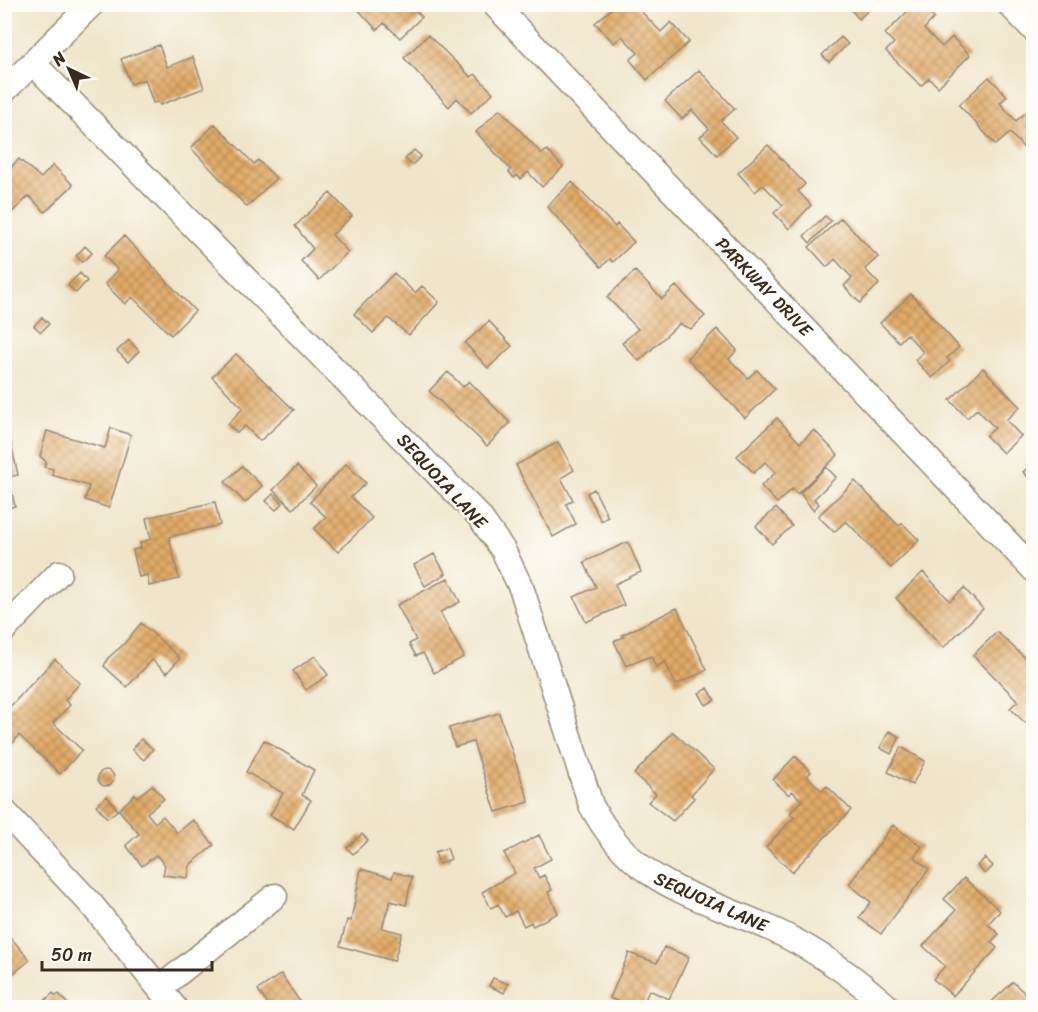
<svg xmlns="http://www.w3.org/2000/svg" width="1038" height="1012" viewBox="0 0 1038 1012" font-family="Sriracha,sans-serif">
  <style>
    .building { fill: url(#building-cross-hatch) }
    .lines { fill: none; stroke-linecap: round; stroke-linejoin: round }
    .minor-casing { stroke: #968874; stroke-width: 27 }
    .minor { stroke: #fff; stroke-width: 24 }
    .labels { text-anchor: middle; stroke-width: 5; stroke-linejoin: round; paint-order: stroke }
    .street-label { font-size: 18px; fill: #3b2a1e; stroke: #fdfcf7 }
  </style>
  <defs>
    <pattern id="building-cross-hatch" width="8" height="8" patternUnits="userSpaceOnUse" patternTransform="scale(1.5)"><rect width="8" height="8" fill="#e1ab68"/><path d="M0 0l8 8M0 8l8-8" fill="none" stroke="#b88b55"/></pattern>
  </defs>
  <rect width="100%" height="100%" fill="#fdfcf7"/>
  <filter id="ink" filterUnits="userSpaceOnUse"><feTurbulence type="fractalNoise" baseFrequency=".0167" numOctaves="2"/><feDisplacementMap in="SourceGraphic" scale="12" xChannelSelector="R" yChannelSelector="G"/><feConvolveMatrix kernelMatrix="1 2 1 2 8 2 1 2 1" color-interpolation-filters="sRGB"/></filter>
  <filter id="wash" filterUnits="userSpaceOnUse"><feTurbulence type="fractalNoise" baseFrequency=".008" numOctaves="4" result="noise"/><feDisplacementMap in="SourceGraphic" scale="24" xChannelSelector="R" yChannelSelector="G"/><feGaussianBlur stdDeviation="1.35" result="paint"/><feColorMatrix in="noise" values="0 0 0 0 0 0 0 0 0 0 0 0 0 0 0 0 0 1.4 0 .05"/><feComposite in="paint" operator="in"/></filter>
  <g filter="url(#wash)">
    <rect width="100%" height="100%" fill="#f0e5ca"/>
    <g id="blocks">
      <!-- building -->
      <path class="building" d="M 353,4 L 409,4 L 422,17 L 400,38 L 384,23 L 377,30 Z
        M 617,4 L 634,4 L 661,32 L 671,22 L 689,42 L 647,80 L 630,60 L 638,53 L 622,36 L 614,43 L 595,23 Z
        M 846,4 L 875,4 L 859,19 Z
        M 914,5 L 920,5 L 934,18 L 924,29 L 942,47 L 952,37 L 970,55 L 938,87 L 929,78 L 921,86 L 886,51 L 894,43 L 885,34 Z
        M 428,35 L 471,77 L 475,74 L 493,93 L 471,113 L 457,98 L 449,107 L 404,58 Z
        M 841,37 L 848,44 L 829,62 L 822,55 Z
        M 159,45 L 167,67 L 193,57 L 204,88 L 160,105 L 158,102 L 153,103 L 145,79 L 131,84 L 121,59 Z
        M 699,70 L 735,109 L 721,121 L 736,137 L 717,155 L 700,137 L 709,129 L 692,110 L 682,119 L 665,101 Z
        M 989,77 L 1007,96 L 1000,103 L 1016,121 L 1025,113 L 1034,122 L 1034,139 L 1024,148 L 1010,133 L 996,145 L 959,105 Z
        M 500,109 L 542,154 L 547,150 L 563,167 L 542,187 L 528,172 L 521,179 L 517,175 L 514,178 L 509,172 L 511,170 L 476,132 Z
        M 215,124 L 254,164 L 258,160 L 276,178 L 247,207 L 191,148 Z
        M 768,145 L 805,184 L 798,191 L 811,205 L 789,229 L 774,213 L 783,205 L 763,185 L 755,192 L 738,173 Z
        M 414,150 L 421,156 L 412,165 L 405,159 Z
        M 19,159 L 41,178 L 53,165 L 73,185 L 45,212 L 29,196 L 7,217 L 5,215 L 5,173 Z
        M 572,182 L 615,227 L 617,224 L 634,242 L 613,262 L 610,259 L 601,267 L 547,206 Z
        M 330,193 L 352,216 L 332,235 L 348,252 L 319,280 L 301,261 L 313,249 L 295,226 Z
        M 825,216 L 831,221 L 810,243 L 804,236 Z
        M 841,218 L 878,257 L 865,269 L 879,284 L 860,303 L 844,286 L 852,278 L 835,259 L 827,267 L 809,247 Z
        M 124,236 L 195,311 L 171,335 L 132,297 L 125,304 L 105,284 L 118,270 L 104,256 Z
        M 85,246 L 92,253 L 82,262 L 76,256 Z
        M 635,271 L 662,299 L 676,286 L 705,316 L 691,329 L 679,324 L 639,361 L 622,343 L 638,329 L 607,297 Z
        M 80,273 L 87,281 L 76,293 L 68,285 Z
        M 394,273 L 415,293 L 422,286 L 439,302 L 409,335 L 388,318 L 373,333 L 354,314 Z
        M 911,294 L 959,347 L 947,358 L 950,361 L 932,378 L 915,360 L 923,352 L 907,334 L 899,342 L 880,323 Z
        M 42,317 L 49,324 L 41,332 L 34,326 Z
        M 489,321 L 512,346 L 488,368 L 465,343 Z
        M 717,329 L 737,350 L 729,359 L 748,378 L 757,370 L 775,389 L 745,418 L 687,358 Z
        M 129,340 L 139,351 L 128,362 L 117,351 Z
        M 236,354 L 294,410 L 260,441 L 245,426 L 237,433 L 228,424 L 243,408 L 212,377 Z
        M 983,368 L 1020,407 L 1006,420 L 1021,436 L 1003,453 L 986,436 L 995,428 L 977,409 L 967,418 L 950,400 Z
        M 448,372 L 463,387 L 469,381 L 510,423 L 487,446 L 429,391 Z
        M 777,418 L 800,443 L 814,430 L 838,455 L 797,494 L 792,489 L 777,503 L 761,486 L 776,472 L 765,462 L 754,473 L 737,456 Z
        M 111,428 L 131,435 L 109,508 L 85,500 L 89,486 L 52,475 L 53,469 L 44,467 L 46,462 L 40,456 L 47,431 L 105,448 Z
        M 5,430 L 8,430 L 18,475 L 8,477 L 15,506 L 5,509 Z
        M 558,442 L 574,470 L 561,478 L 573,500 L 566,504 L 576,524 L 553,537 L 516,465 Z
        M 1034,462 L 1034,483 L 1023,472 Z
        M 346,464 L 366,483 L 351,497 L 372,518 L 338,552 L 314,529 L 326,517 L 310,502 Z
        M 242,466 L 262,486 L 245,503 L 225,482 Z
        M 297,466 L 316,486 L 293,509 L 273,490 Z
        M 826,467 L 836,477 L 814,499 L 819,504 L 813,510 L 800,493 Z
        M 855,481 L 899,526 L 902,523 L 919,540 L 891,568 L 846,521 L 834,532 L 818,516 Z
        M 594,489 L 608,517 L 601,521 L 587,493 Z
        M 273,494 L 283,503 L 276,510 L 266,501 Z
        M 215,502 L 220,525 L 169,537 L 179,579 L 149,586 L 147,575 L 139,577 L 133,550 L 141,548 L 140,543 L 151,539 L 146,518 Z
        M 776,508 L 792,526 L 772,544 L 756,526 Z
        M 628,542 L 641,572 L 615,584 L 624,605 L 586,622 L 574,597 L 596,587 L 584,562 Z
        M 434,554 L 446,574 L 425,586 L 414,565 Z
        M 923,572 L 950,601 L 964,588 L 983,609 L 943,648 L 896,598 Z
        M 448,578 L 460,602 L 440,612 L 464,657 L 434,673 L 423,653 L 416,656 L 409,644 L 416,640 L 397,605 Z
        M 677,608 L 707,670 L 676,685 L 665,662 L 656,667 L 651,656 L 626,666 L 614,641 L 624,637 L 622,635 Z
        M 141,623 L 180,658 L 167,673 L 152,660 L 127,687 L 104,666 L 108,658 L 124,644 Z
        M 997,632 L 1034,666 L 1034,718 L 1031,716 L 1025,723 L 1010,708 L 1018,701 L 973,655 Z
        M 315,656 L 328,675 L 306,690 L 293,671 Z
        M 55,659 L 80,683 L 65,700 L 70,705 L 53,723 L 82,750 L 60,774 L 19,735 L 13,743 L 4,735 L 4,713 Z
        M 708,688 L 715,700 L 706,705 L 699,693 Z
        M 499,713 L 529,802 L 496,812 L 473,742 L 455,747 L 449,728 Z
        M 889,731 L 900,737 L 891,754 L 880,748 Z
        M 673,732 L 714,769 L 691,795 L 694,798 L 673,821 L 648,802 L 656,794 L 634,774 Z
        M 141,739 L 153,749 L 144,760 L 132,750 Z
        M 264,740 L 314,770 L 302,795 L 311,800 L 294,829 L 270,815 L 283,793 L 246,772 Z
        M 901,747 L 925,761 L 912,785 L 888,772 Z
        M 795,756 L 811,772 L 807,776 L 822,791 L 827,786 L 851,810 L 792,872 L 766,847 L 794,817 L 790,813 L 802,801 L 792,791 L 789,795 L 773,780 Z
        M98 778a8 8 0 1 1 16 0a8 8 0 1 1-16 0Z
        M 152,785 L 164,799 L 147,813 L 155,823 L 163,816 L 177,833 L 193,820 L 214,845 L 190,865 L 188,878 L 163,875 L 165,865 L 156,855 L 142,866 L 126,845 L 139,834 L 119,810 L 135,794 L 137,797 Z
        M 107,796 L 118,810 L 107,818 L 96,805 Z
        M 893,825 L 922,847 L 914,857 L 929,869 L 881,934 L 859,918 L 871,902 L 849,884 Z
        M 362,834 L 368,840 L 353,854 L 347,848 Z
        M 539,835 L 551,859 L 534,868 L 539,878 L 544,875 L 552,890 L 548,892 L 558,913 L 533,926 L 531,922 L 524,926 L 516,911 L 505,917 L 498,904 L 491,908 L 482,892 L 515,873 L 504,853 Z
        M 447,848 L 451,859 L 439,864 L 435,852 Z
        M 985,858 L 993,866 L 985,874 L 977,866 Z
        M 361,869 L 392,878 L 394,872 L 412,877 L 406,905 L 390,901 L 382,928 L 402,933 L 394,961 L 340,946 L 347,920 L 351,921 Z
        M 964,878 L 1000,911 L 988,924 L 999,934 L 991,942 L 997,948 L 953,996 L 933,979 L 945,966 L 923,946 L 956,910 L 944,899 Z
        M 1034,894 L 1034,905 L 1028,899 Z
        M 4,930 L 30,960 L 4,981 Z
        M 664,947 L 689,957 L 669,999 L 649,990 L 642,1008 L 632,1008 L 610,998 L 629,953 L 657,963 Z
        M 281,974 L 304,1008 L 270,1008 L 258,990 Z
        M 493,978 L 508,984 L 504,993 L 489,986 Z
        M 1013,982 L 1034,1002 L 1034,1008 L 985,1008 Z
        M 53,993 L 56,996 L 59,994 L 71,1008 L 37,1008 Z"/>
    </g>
  </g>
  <g filter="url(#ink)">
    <use href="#blocks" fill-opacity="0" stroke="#968874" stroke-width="1.5"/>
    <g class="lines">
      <defs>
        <path id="minor" d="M 494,4 L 1034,570
          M 1009,4 L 1034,30
          M 33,63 L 479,516 L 503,550 L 522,590 L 591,805 C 638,893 703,894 784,935 C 822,954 857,979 889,1008
          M 4,91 L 92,4
          M 4,630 L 59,573
          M 4,811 L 91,904 L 175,1008
          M 160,988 L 275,896"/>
      </defs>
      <!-- minor casing -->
      <use href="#minor" class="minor-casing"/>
      <!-- minor -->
      <use href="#minor" class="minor"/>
    </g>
  </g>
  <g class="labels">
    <!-- street labels -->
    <g class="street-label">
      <text transform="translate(764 287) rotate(46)" y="6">PARKWAY DRIVE</text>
      <text transform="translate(442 481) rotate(47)" y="6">SEQUOIA LANE</text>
      <text transform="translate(711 902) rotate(24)" y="6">SEQUOIA LANE</text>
    </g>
  </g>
  <!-- margin -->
  <rect width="1038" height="1012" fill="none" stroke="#fdfcf7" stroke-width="24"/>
  <!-- north arrow -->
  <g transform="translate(69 69) rotate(316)" stroke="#fdfcf7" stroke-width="4.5" paint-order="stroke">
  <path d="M0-4.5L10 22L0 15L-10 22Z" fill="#3b2a1e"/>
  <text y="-9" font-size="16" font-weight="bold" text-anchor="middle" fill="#3b2a1e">N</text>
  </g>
  <!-- scale -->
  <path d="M42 961v9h170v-9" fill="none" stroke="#3b2a1e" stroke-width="3"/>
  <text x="51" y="961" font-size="18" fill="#3b2a1e" stroke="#fdfcf7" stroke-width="4.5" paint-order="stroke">50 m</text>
</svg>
